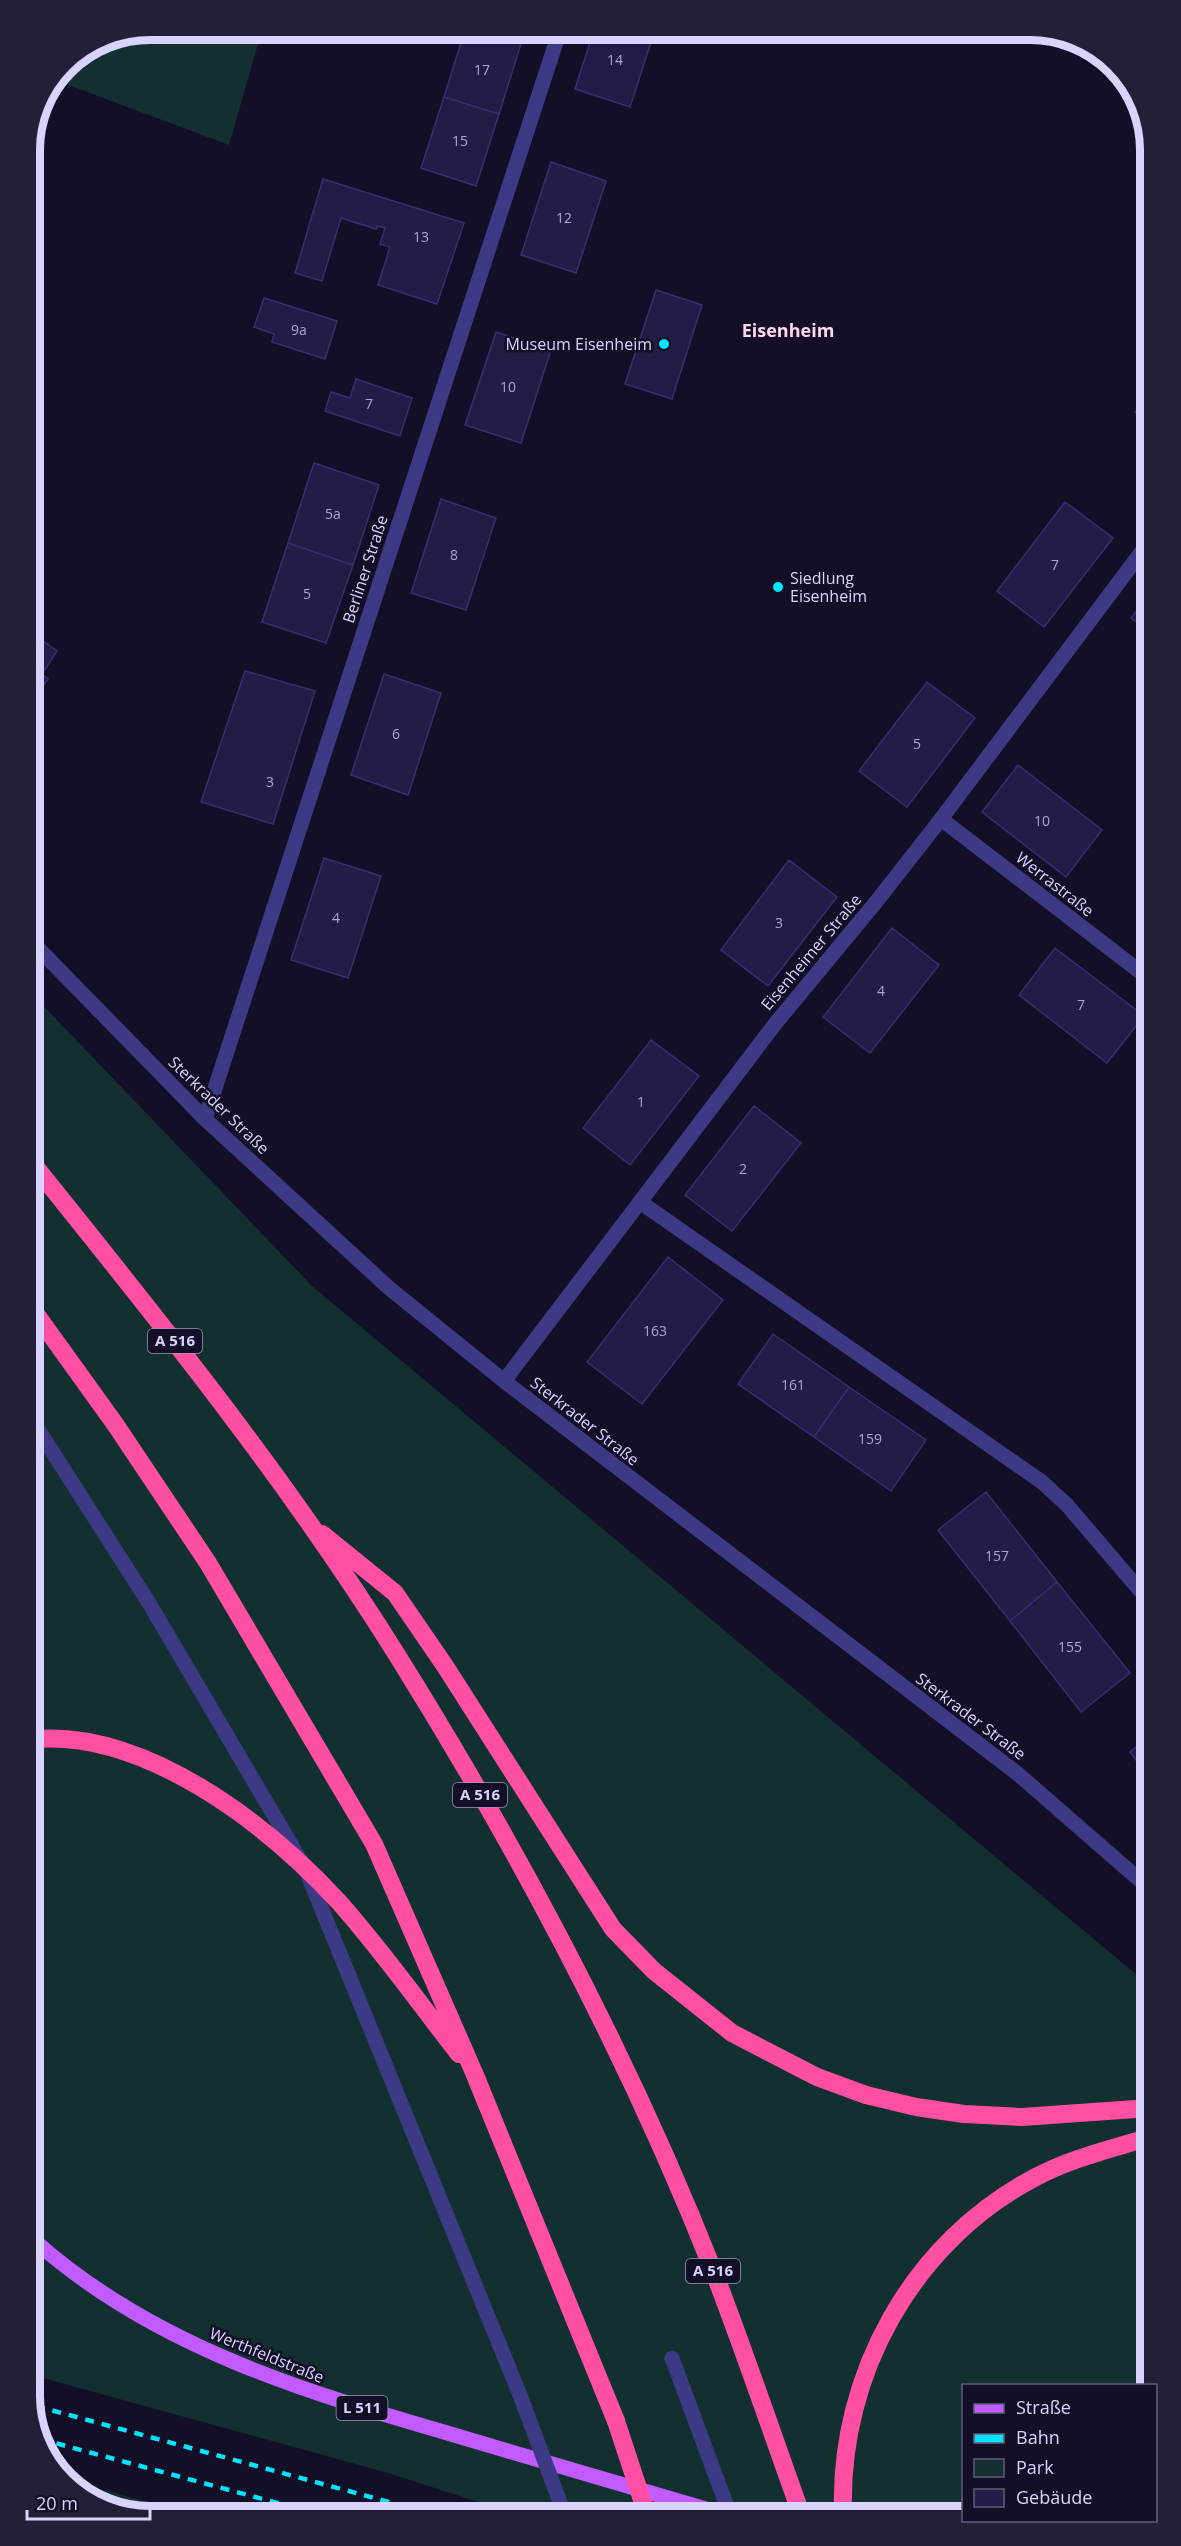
<svg xmlns="http://www.w3.org/2000/svg" width="1181" height="2546" viewBox="0 0 1181 2546" font-family="'Open Sans',sans-serif">
  <style>
    .green { fill: #12302f }
    .building { fill: #241b47; stroke: #3b2d73; stroke-width: 1.5 }
    .lines { fill: none; stroke-linecap: round; stroke-linejoin: round }
    .minor { stroke: #3d3a85; stroke-width: 15 }
    .major { stroke: #c25bff; stroke-width: 15 }
    .highway { stroke: #ff4fa3; stroke-width: 18 }
    .rail { stroke: #00e5ff; stroke-width: 4.5; stroke-dasharray: 9 8; stroke-linecap: butt }
    .minor-bridge { stroke: #3d3a85; stroke-width: 15 }
    .highway-bridge { stroke: #ff4fa3; stroke-width: 18 }
    .poi-dot { fill: #00e5ff; stroke: #130f26; stroke-width: 2 }
    .labels { text-anchor: middle; stroke-width: 5; stroke-linejoin: round; paint-order: stroke }
    .number-label { font-size: 14px; fill: #aca6d1 }
    .shield { fill: #130f26; stroke: #9e99be; stroke-width: 1.5 }
    .shield-label { font-size: 15px; font-weight: bold; fill: #d9d4ff }
    .poi-label { font-size: 16px; fill: #d9d4ff; stroke: #130f26; text-anchor: end }
    .street-label { font-size: 16px; fill: #d9d4ff; stroke: #130f26 }
    .neighbourhood-label { font-size: 18px; font-weight: bold; fill: #ffd6f0; stroke: #130f26 }
    .rim { fill: none; stroke: #d9d4ff; stroke-width: 8 }
  </style>
  <rect width="100%" height="100%" fill="#130f26"/>
  <!-- green -->
  <path class="green" d="M 151,30 L 262,30 L 229,145 L 55,80 C 79,45 111,38 151,30 Z
    M 33,995 L 312,1286 L 1150,1986 L 1151,2385 L 964,2386 L 963,2510 L 512,2513 L 388,2473 L 36,2376 Z
    M 69,2480 L 193,2515 L 142,2516 L 77,2491 Z"/>
  <!-- building -->
  <path class="building" d="M 465,30 L 479,30 L 521,44 L 499,114 L 444,97 Z
    M 594,30 L 655,30 L 630,107 L 575,89 Z
    M 444,97 L 499,114 L 476,186 L 421,168 Z
    M 551,162 L 606,181 L 576,273 L 521,255 Z
    M 323,179 L 464,223 L 437,304 L 378,285 L 390,247 L 380,244 L 385,228 L 377,226 L 376,229 L 341,218 L 322,281 L 295,273 Z
    M 656,290 L 702,305 L 672,399 L 625,384 Z
    M 264,298 L 337,321 L 325,359 L 272,342 L 274,334 L 254,327 Z
    M 496,332 L 551,350 L 521,443 L 465,425 Z
    M 356,379 L 412,398 L 400,436 L 325,411 L 331,392 L 350,398 Z
    M 1145,399 L 1145,419 L 1135,412 Z
    M 314,463 L 379,485 L 353,565 L 288,543 Z
    M 441,499 L 496,518 L 466,610 L 411,593 Z
    M 1065,502 L 1113,538 L 1044,627 L 997,591 Z
    M 288,543 L 353,565 L 326,643 L 262,622 Z
    M 1146,599 L 1146,629 L 1131,618 Z
    M 32,633 L 57,651 L 42,674 L 48,679 L 32,703 Z
    M 245,671 L 315,691 L 273,824 L 201,802 Z
    M 384,674 L 441,693 L 408,795 L 351,775 Z
    M 927,682 L 975,718 L 907,807 L 859,771 Z
    M 1018,765 L 1102,830 L 1066,877 L 982,812 Z
    M 324,858 L 381,876 L 348,978 L 291,960 Z
    M 789,860 L 837,897 L 768,986 L 721,950 Z
    M 892,928 L 939,965 L 870,1053 L 823,1017 Z
    M 1055,948 L 1144,1016 L 1107,1063 L 1019,995 Z
    M 651,1040 L 699,1076 L 630,1165 L 583,1128 Z
    M 754,1106 L 801,1143 L 732,1231 L 685,1195 Z
    M 668,1257 L 723,1300 L 642,1404 L 587,1362 Z
    M 773,1334 L 849,1387 L 814,1437 L 738,1384 Z
    M 849,1387 L 926,1440 L 891,1491 L 814,1437 Z
    M 986,1492 L 1057,1582 L 1010,1621 L 938,1530 Z
    M 1057,1582 L 1130,1673 L 1081,1712 L 1010,1621 Z
    M 1149,1736 L 1149,1777 L 1130,1752 Z"/>
  <g class="lines">
    <!-- minor -->
    <path class="minor" d="M 941,819 L 1147,977
      M 32,942 L 205,1119 L 389,1288 L 504,1381 L 1018,1774 L 1150,1889
      M 205,1119 L 560,30
      M 640,1202 L 1042,1482 L 1067,1505 L 1149,1601
      M 504,1381 L 775,1024 L 876,902 L 941,819 L 1146,546
      M 34,1423 L 149,1603 L 305,1868 L 520,2395
      M 672,2358 L 729,2512"/>
    <!-- major -->
    <path class="major" d="M 36,2242 C 155,2347 305,2392 454,2435 C 541,2461 628,2486 716,2512"/>
    <!-- highway -->
    <path class="highway" d="M 33,1164 C 161,1323 289,1482 397,1655 C 520,1852 630,2059 715,2275 C 745,2353 772,2433 800,2511
      M 33,1310 L 115,1424 L 208,1563 L 374,1844 L 475,2075 L 616,2421
      M 322,1534 L 395,1593 L 445,1666 L 613,1929 L 654,1971 L 732,2033 L 817,2077 L 866,2095 L 916,2107 L 964,2114 L 1022,2117 L 1150,2108
      M 35,1739 C 145,1730 266,1823 338,1901 C 381,1949 419,2003 459,2054
      M 843,2511 C 839,2374 913,2242 1034,2178 C 1071,2158 1111,2149 1150,2137"/>
    <!-- rail -->
    <path class="rail" d="M 36,2406 L 433,2514
      M 40,2439 L 322,2515"/>
    <!-- minor-bridge -->
    <path class="minor-bridge" d="M 520,2395 L 564,2513"/>
    <!-- highway-bridge -->
    <path class="highway-bridge" d="M 616,2421 L 646,2512"/>
  </g>
  <!-- markers -->
  <g class="poi-dot">
    <circle cx="664" cy="344" r="6"/>
    <circle cx="778" cy="587" r="6"/>
  </g>
  <g class="labels">
    <!-- number labels -->
    <g class="number-label">
      <text x="615" y="65">14</text>
      <text x="482" y="75">17</text>
      <text x="460" y="146">15</text>
      <text x="564" y="223">12</text>
      <text x="421" y="242">13</text>
      <text x="299" y="335">9a</text>
      <text x="508" y="392">10</text>
      <text x="369" y="409">7</text>
      <text x="333" y="519">5a</text>
      <text x="454" y="560">8</text>
      <text x="1055" y="570">7</text>
      <text x="307" y="599">5</text>
      <text x="396" y="739">6</text>
      <text x="917" y="749">5</text>
      <text x="270" y="787">3</text>
      <text x="1042" y="826">10</text>
      <text x="336" y="923">4</text>
      <text x="779" y="928">3</text>
      <text x="881" y="996">4</text>
      <text x="1081" y="1010">7</text>
      <text x="641" y="1107">1</text>
      <text x="743" y="1174">2</text>
      <text x="655" y="1336">163</text>
      <text x="793" y="1390">161</text>
      <text x="870" y="1444">159</text>
      <text x="997" y="1561">157</text>
      <text x="1070" y="1652">155</text>
    </g>
    <!-- shield labels -->
    <g class="shield">
      <rect x="148" y="1329" width="54" height="24" rx="4.5"/>
      <rect x="453" y="1783" width="54" height="24" rx="4.5"/>
      <rect x="686" y="2259" width="54" height="24" rx="4.5"/>
      <rect x="336.5" y="2396" width="51" height="24" rx="4.5"/>
    </g>
    <g class="shield-label">
      <text x="175" y="1346">A 516</text>
      <text x="480" y="1800">A 516</text>
      <text x="713" y="2276">A 516</text>
      <text x="362" y="2413">L 511</text>
    </g>
    <!-- poi labels -->
    <g class="poi-label">
      <text x="652" y="350">Museum Eisenheim</text>
      <text x="790" y="584" text-anchor="start">Siedlung<tspan x="790" dy="18">Eisenheim</tspan></text>
    </g>
    <!-- street labels -->
    <g class="street-label">
      <text transform="translate(365 569) rotate(-72)" y="6">Berliner Straße</text>
      <text transform="translate(1055 884) rotate(38)" y="6">Werrastraße</text>
      <text transform="translate(811 952) rotate(-50)" y="6">Eisenheimer Straße</text>
      <text transform="translate(219 1105) rotate(44)" y="6">Sterkrader Straße</text>
      <text transform="translate(585 1421) rotate(38)" y="6">Sterkrader Straße</text>
      <text transform="translate(971 1716) rotate(37)" y="6">Sterkrader Straße</text>
      <text transform="translate(267 2355) rotate(22)" y="6">Werthfeldstraße</text>
    </g>
    <!-- neighbourhood labels -->
    <g class="neighbourhood-label">
      <text x="788" y="337">Eisenheim</text>
    </g>
  </g>
  <!-- crop -->
  <path d="M0 0H1181V2546H0ZM150 40H1030A110 110 0 0 1 1140 150V2396A110 110 0 0 1 1030 2506H150A110 110 0 0 1 40 2396V150A110 110 0 0 1 150 40Z" fill="#231f37" fill-rule="evenodd"/>
  <path class="rim" d="M150 40H1030A110 110 0 0 1 1140 150V2396A110 110 0 0 1 1030 2506H150A110 110 0 0 1 40 2396V150A110 110 0 0 1 150 40Z"/>
  <!-- legend -->
  <rect x="962" y="2384" width="195" height="138" fill="#130f26" stroke="#625e7d" stroke-width="1.5"/>
  <rect x="974" y="2404" width="30" height="9" fill="#c25bff" stroke="#625e7d" stroke-width="1.5"/>
  <text x="1016" y="2414" font-size="18" fill="#d9d4ff">Straße</text>
  <rect x="974" y="2434" width="30" height="9" fill="#00e5ff" stroke="#625e7d" stroke-width="1.5"/>
  <text x="1016" y="2444" font-size="18" fill="#d9d4ff">Bahn</text>
  <rect x="974" y="2459" width="30" height="18" fill="#12302f" stroke="#625e7d" stroke-width="1.5"/>
  <text x="1016" y="2474" font-size="18" fill="#d9d4ff">Park</text>
  <rect x="974" y="2489" width="30" height="18" fill="#241b47" stroke="#625e7d" stroke-width="1.5"/>
  <text x="1016" y="2504" font-size="18" fill="#d9d4ff">Gebäude</text>
  <!-- scale -->
  <path d="M27 2510v9h123v-9" fill="none" stroke="#d9d4ff" stroke-width="3"/>
  <text x="36" y="2510" font-size="18" fill="#d9d4ff" stroke="#130f26" stroke-width="4.5" paint-order="stroke">20 m</text>
</svg>
